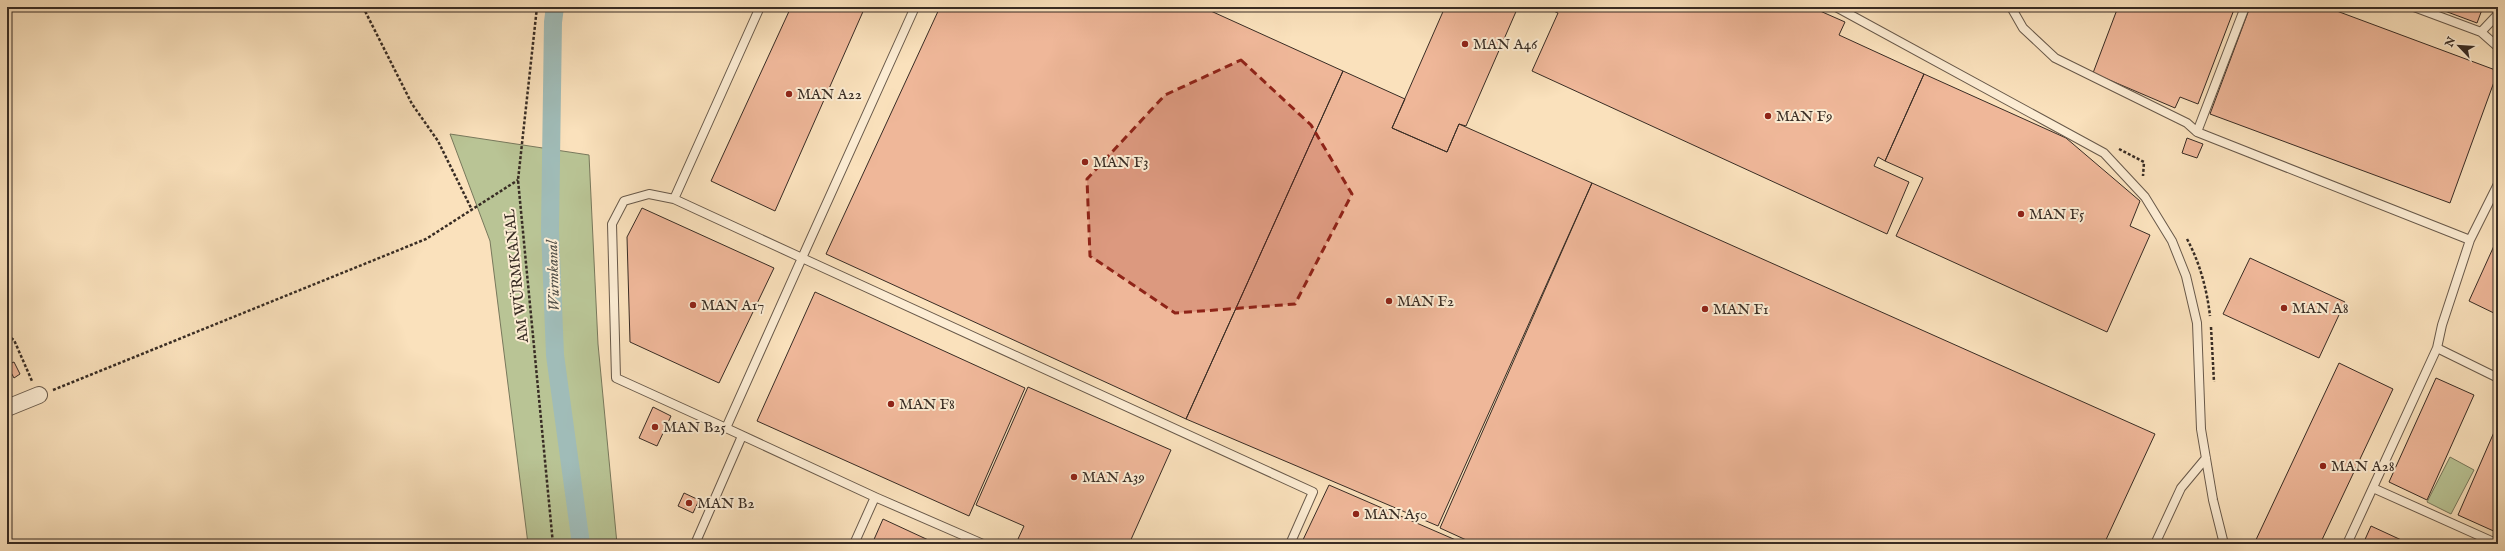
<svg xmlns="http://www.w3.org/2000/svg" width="2505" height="551" viewBox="0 0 2505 551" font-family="'IM FELL English',serif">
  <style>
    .green { fill: #b9c495; stroke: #78785c }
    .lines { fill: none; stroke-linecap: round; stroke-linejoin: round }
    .canal { stroke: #a0bcb8; stroke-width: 18 }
    .building { fill: #efb799; stroke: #382c24 }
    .lane-casing { stroke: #68594a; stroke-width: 10 }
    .street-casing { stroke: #68594a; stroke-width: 18 }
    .path { stroke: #382c24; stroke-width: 2.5; stroke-dasharray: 3 2; stroke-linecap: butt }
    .lane { stroke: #fcecd3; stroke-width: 8 }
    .street { stroke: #fcecd3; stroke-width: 16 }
    .marked { fill: #8f2418; fill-opacity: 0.2; stroke: #8f2418; stroke-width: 3; stroke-dasharray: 8 5; stroke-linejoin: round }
    .poi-dot { fill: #8f2418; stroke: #fcecd3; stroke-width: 1.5 }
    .labels { text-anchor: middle; stroke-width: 4; stroke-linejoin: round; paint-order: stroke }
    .poi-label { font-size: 15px; fill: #382c24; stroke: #fcecd3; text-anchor: start }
    .street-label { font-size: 15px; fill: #382c24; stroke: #fcecd3 }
    .water-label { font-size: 16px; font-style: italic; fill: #525049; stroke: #fcecd3 }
  </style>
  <rect width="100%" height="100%" fill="#fae1bc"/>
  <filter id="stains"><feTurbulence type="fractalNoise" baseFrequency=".005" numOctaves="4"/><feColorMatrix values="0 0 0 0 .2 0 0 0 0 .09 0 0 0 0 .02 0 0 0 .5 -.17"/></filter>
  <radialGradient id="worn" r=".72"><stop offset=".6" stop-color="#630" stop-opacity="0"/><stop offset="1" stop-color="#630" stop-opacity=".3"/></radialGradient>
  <!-- green -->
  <path class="green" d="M 450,134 L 589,155 L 598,344 L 617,544 L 528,544 L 490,241 Z
    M 2450,457 L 2474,470 L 2451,514 L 2427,502 Z"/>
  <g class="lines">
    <!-- canal -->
    <path class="canal" d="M 555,7 L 553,22 L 550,230 L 555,355 L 581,544"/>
  </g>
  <!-- building -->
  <path class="building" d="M 791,7 L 865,7 L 775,211 L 711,181 Z
    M 940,7 L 1202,7 L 1343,71 L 1186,419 L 826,254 Z
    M 1445,7 L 1518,7 L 1466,126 L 1459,124 L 1447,152 L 1392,128 Z
    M 1544,7 L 1777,7 L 1784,10 L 1785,7 L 1811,7 L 1845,22 L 1839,35 L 1924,74 L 1885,161 L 1878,157 L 1874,166 L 1909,182 L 1887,234 L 1532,71 L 1558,13 Z
    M 2118,7 L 2235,7 L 2198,104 L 2180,97 L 2175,108 L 2093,73 Z
    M 2250,7 L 2326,7 L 2498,71 L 2450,203 L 2210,114 Z
    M 2434,7 L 2483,7 L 2477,23 Z
    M 1343,71 L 1405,99 L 1392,128 L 1447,152 L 1459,124 L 1592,183 L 1438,526 L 1186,419 Z
    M 1924,74 L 2066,138 L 2140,201 L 2130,226 L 2150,235 L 2107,332 L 1896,236 L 1923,178 L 1885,161 Z
    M 2187,138 L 2203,144 L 2197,158 L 2182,153 Z
    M 1592,183 L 2155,434 L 2104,544 L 1475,544 L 1440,528 Z
    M 642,208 L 774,268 L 719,383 L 630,342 L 627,237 Z
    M 2498,237 L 2498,315 L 2469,301 Z
    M 2250,258 L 2345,302 L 2319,358 L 2223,314 Z
    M 815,292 L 1025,388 L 969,516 L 757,421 Z
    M 14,362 L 20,374 L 14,378 L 7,365 Z
    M 2339,363 L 2393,389 L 2320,544 L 2254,544 Z
    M 2436,378 L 2474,395 L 2427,500 L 2389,482 Z
    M 1028,387 L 1171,450 L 1129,544 L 1029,544 L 1018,539 L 1024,526 L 976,505 Z
    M 653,407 L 671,416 L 657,446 L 639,438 Z
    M 2498,423 L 2498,533 L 2458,515 Z
    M 1329,485 L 1465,544 L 1301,544 Z
    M 684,493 L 699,500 L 693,513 L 678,506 Z
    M 883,519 L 937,544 L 872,544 Z
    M 2371,526 L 2410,544 L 2363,544 Z"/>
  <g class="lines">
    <defs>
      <path id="lane" d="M 760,7 L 674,199 L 802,258 L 915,7
        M 1836,7 L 2104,153 L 2145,197 L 2172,241 L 2186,276 L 2197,323 L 2201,429 L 2213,500 L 2224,544
        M 2011,7 L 2023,28 L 2055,58 L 2187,123 L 2197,132
        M 2245,7 L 2197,132 L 2470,240
        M 2414,7 L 2481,32 L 2498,14
        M 2481,32 L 2498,47
        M 2498,184 L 2470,240 L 2442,325 L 2437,348 L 2498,378
        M 674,199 L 649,194 L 624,201 L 612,224 L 616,378 L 726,428
        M 2373,488 L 2498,544
        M 875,497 L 983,544
        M 695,544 L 742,436
        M 854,544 L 875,497 L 726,428 L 802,258 L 1313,492 L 1290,544
        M 2155,544 L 2181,488 L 2206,458
        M 2347,544 L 2437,348"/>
      <path id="street" d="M 7,408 L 39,395"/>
    </defs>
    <!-- lane casing -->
    <use href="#lane" class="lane-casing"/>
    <!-- street casing -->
    <use href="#street" class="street-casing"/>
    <!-- path -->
    <path class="path" d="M 363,7 L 412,104 L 438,141 L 472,210
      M 537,7 L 518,180 L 553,544
      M 2119,149 L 2144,162 L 2143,176
      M 2187,239 C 2200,263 2207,290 2210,316
      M 2211,327 L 2214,382
      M 7,335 L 14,340 L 32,381
      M 53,390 L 426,239 L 518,180"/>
    <!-- lane -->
    <use href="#lane" class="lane"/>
    <!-- street -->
    <use href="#street" class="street"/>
  </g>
  <!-- marked area -->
  <path class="marked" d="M 1241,60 L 1311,125 L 1352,194 L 1295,304 L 1175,313 L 1090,256 L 1087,179 L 1165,95 Z"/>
  <!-- markers -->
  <g class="poi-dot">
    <circle cx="1465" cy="44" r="4"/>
    <circle cx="789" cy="94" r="4"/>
    <circle cx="1768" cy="116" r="4"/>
    <circle cx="1085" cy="162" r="4"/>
    <circle cx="2021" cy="214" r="4"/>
    <circle cx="1389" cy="301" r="4"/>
    <circle cx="693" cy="305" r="4"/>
    <circle cx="2284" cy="308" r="4"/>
    <circle cx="1705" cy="309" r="4"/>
    <circle cx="891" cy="404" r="4"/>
    <circle cx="655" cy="427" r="4"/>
    <circle cx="2323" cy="466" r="4"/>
    <circle cx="1074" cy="477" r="4"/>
    <circle cx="689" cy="503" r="4"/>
    <circle cx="1356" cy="514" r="4"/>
  </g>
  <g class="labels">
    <!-- poi labels -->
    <g class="poi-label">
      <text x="1473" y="49">MAN A46</text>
      <text x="797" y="99">MAN A22</text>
      <text x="1776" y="121">MAN F9</text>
      <text x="1093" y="167">MAN F3</text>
      <text x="2029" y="219">MAN F5</text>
      <text x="1397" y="306">MAN F2</text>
      <text x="701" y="310">MAN A17</text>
      <text x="2292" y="313">MAN A8</text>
      <text x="1713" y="314">MAN F1</text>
      <text x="899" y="409">MAN F8</text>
      <text x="663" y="432">MAN B25</text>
      <text x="2331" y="471">MAN A28</text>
      <text x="1082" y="482">MAN A39</text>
      <text x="697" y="508">MAN B2</text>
      <text x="1364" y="519">MAN A50</text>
    </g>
    <!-- street labels -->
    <g class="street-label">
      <text transform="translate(516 276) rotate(-96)" y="5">AM WÜRMKANAL</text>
    </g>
    <!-- water labels -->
    <g class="water-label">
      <text transform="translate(552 276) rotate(-92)" y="6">Würmkanal</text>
    </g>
  </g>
  <!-- margin -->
  <rect width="2505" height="551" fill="none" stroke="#fae1bc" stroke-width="24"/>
  <rect x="8" y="8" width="2489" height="535" fill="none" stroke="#382c24" stroke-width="2"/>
  <rect x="12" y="12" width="2481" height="527" fill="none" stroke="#382c24"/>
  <!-- north arrow -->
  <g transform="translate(2459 46) rotate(295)" stroke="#fcecd3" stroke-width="3" paint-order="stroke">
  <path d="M0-3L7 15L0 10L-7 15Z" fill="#382c24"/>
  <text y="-6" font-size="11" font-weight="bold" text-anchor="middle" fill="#382c24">N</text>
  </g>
  <rect width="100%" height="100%" filter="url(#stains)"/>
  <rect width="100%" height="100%" fill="url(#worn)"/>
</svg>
